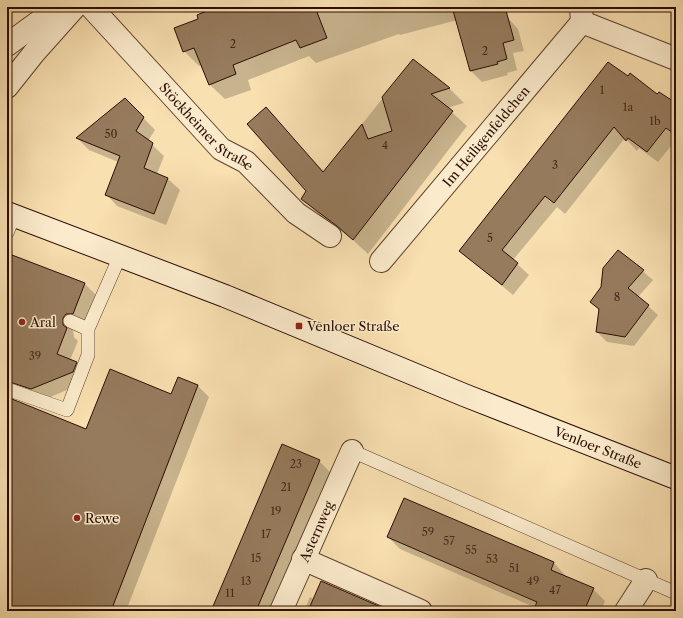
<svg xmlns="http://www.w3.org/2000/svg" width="683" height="618" viewBox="0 0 683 618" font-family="'Libre Caslon Text',serif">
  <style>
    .shadow { fill: #0003 }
    .building { fill: #967b5d; stroke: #2b0d02 }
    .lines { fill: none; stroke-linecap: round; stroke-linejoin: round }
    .service-casing { stroke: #5e422e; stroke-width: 14 }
    .minor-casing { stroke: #5e422e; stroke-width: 24 }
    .secondary-casing { stroke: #2b0d02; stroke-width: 24 }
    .service { stroke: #fbebcc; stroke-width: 13 }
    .minor { stroke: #fbebcc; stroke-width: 22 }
    .secondary { stroke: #fbebcc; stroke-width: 22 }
    .poi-dot { fill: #8f2418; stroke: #fbebcc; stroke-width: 1.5 }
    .labels { text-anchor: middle; stroke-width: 3; stroke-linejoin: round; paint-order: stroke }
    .number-label { font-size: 11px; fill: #462819 }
    .street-label { font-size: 13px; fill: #2b0d02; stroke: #fbebcc }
    .poi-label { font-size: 13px; fill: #2b0d02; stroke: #fbebcc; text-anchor: start }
  </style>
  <rect width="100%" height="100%" fill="#f9e0b1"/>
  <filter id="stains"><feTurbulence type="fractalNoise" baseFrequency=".005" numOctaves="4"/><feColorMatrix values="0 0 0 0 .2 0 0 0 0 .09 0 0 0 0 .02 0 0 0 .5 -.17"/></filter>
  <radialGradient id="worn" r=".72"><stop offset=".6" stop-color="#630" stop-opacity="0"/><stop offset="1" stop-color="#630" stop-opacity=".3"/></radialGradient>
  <!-- shadow -->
  <path class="shadow" d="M 219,7 L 462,7 L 465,18 L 400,35 L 399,34 L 316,63 L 309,56 L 248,80 L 251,90 L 225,99 L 209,84 L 202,65 L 199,66 L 184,51 L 199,19 Z
    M 508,18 L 518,29 L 524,51 L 513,53 L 517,70 L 507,73 L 508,75 L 482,82 L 471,71 L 460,30 Z
    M 413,60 L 450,89 L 464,103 L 447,108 L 467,126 L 368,254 L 353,240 L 317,213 L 302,198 L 308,191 L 266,109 L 324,172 Z
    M 587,90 L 657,96 L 676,104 L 676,140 L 658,162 L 639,148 L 637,151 L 625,138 L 565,214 L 557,207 L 513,260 L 529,275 L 513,295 L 460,251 Z
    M 125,99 L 155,130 L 148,141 L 164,156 L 157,174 L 168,179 L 180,190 L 166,225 L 117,206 L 106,194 L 118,162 L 89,150 L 78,139 Z
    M 619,251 L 653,280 L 638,297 L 658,315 L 634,346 L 607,342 L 597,332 L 600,311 L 591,302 L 602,288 Z
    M 12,256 L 85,284 L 96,295 L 84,325 L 77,325 L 73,330 L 74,337 L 78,341 L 70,360 L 76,363 L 87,374 L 84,383 L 43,400 L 17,392 L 9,399 L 87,430 L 198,386 L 209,397 L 126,611 L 7,611 L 7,271 Z
    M 319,461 L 331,473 L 272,611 L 212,611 Z
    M 388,537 L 554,563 L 565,575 L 564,577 L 593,589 L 605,601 L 601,611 L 536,611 L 536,608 L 400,549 Z
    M 310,597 L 314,599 L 388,611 L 304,611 Z"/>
  <!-- building -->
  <path class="building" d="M 217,7 L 315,7 L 327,38 L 300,48 L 296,40 L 233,65 L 236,74 L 209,85 L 194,48 L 183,52 L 174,28 L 198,19 L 197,15 Z
    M 452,7 L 505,7 L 514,40 L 503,43 L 507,59 L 497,62 L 498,64 L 470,71 Z
    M 413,59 L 450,88 L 431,94 L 453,111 L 353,240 L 337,226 L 301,199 L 306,191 L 247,124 L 266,107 L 323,172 L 362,124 L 368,139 L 392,131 L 382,97 Z
    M 608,62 L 628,76 L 630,73 L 657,94 L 659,92 L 676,103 L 676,135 L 666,128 L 647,152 L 628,138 L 626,141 L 614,127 L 554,203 L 545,196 L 502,250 L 518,263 L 502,285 L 459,251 Z
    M 125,98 L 144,117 L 136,131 L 153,143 L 144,168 L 168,178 L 154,214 L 105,195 L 120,156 L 76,138 Z
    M 618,250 L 644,270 L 628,288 L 649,305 L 625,337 L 596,332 L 599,309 L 590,302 L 601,287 L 603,268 Z
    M 12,255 L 85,283 L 73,314 L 66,314 L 63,318 L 63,325 L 67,328 L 57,354 L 77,362 L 73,372 L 31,389 L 7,381 L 7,268 Z
    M 110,369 L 171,394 L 178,377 L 198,385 L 111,611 L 7,611 L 7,397 L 86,429 Z
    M 282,444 L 320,460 L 310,484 L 256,611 L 211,611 Z
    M 404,498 L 554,562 L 551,570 L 594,588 L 584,611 L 533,611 L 537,602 L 387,537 Z
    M 321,581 L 390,611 L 308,611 Z"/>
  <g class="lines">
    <defs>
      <path id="service" d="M 7,233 L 14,216
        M 70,321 L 88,329
        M 7,389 L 67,410 L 88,355 L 88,329 L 120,256
        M 352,451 L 676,593"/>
      <g id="minor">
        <path id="s1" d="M 91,7 L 221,149 L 246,162 L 296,213 L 330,236"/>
        <path d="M 582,22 L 676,59"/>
        <path d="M 7,45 L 44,18 L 65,7"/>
        <path d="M 7,87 L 34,53 L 75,7"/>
        <path id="s2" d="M 381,261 L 582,22 L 581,7"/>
        <path d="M 303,559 L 421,611"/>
        <path id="s3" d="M 281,611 L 352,451"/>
        <path d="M 626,611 L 646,580"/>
      </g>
      <g id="secondary">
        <path id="s4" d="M 7,213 L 225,296 L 464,395 L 676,478"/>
      </g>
    </defs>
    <!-- service casing -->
    <use href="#service" class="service-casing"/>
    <!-- minor casing -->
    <use href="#minor" class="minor-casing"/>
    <!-- secondary casing -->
    <use href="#secondary" class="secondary-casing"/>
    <!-- service -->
    <use href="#service" class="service"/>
    <!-- minor -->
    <use href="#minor" class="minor"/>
    <!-- secondary -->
    <use href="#secondary" class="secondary"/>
  </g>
  <!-- markers -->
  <g class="poi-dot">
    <circle cx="22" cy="322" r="4"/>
    <rect x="295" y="322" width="8" height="8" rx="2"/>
    <circle cx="77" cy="518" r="4"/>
  </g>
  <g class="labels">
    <!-- number labels -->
    <g class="number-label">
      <text x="233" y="48">2</text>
      <text x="485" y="55">2</text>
      <text x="602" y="94">1</text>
      <text x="628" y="111">1a</text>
      <text x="655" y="125">1b</text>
      <text x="111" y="138">50</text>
      <text x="385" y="149">4</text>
      <text x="555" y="169">3</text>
      <text x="490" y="242">5</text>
      <text x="617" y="301">8</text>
      <text x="35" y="360">39</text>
      <text x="296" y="468">23</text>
      <text x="286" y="491">21</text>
      <text x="276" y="515">19</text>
      <text x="428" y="536">59</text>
      <text x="266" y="538">17</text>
      <text x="449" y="545">57</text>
      <text x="471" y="554">55</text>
      <text x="256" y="562">15</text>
      <text x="492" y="563">53</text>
      <text x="514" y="572">51</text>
      <text x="246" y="585">13</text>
      <text x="533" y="585">49</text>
      <text x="555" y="594">47</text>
      <text x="230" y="597">11</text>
    </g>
    <!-- street labels -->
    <g class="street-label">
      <text dy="5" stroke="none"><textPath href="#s1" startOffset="167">Stöckheimer Straße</textPath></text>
      <text dy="5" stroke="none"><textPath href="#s2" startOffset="163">Im Heiligenfeldchen</textPath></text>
      <text dy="5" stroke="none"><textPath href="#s4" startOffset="636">Venloer Straße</textPath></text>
      <text dy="5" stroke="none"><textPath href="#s3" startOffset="87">Asternweg</textPath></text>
    </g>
    <!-- poi labels -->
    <g class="poi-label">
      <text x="30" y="327">Aral</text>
      <text x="307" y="331">Venloer Straße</text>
      <text x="85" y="523">Rewe</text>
    </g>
  </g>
  <!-- margin -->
  <rect width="683" height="618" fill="none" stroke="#f9e0b1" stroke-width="24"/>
  <rect x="8" y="8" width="667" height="602" fill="none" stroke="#2b0d02" stroke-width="2"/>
  <rect x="12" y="12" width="659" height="594" fill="none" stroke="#2b0d02"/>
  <rect width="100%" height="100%" filter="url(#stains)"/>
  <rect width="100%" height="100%" fill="url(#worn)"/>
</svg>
